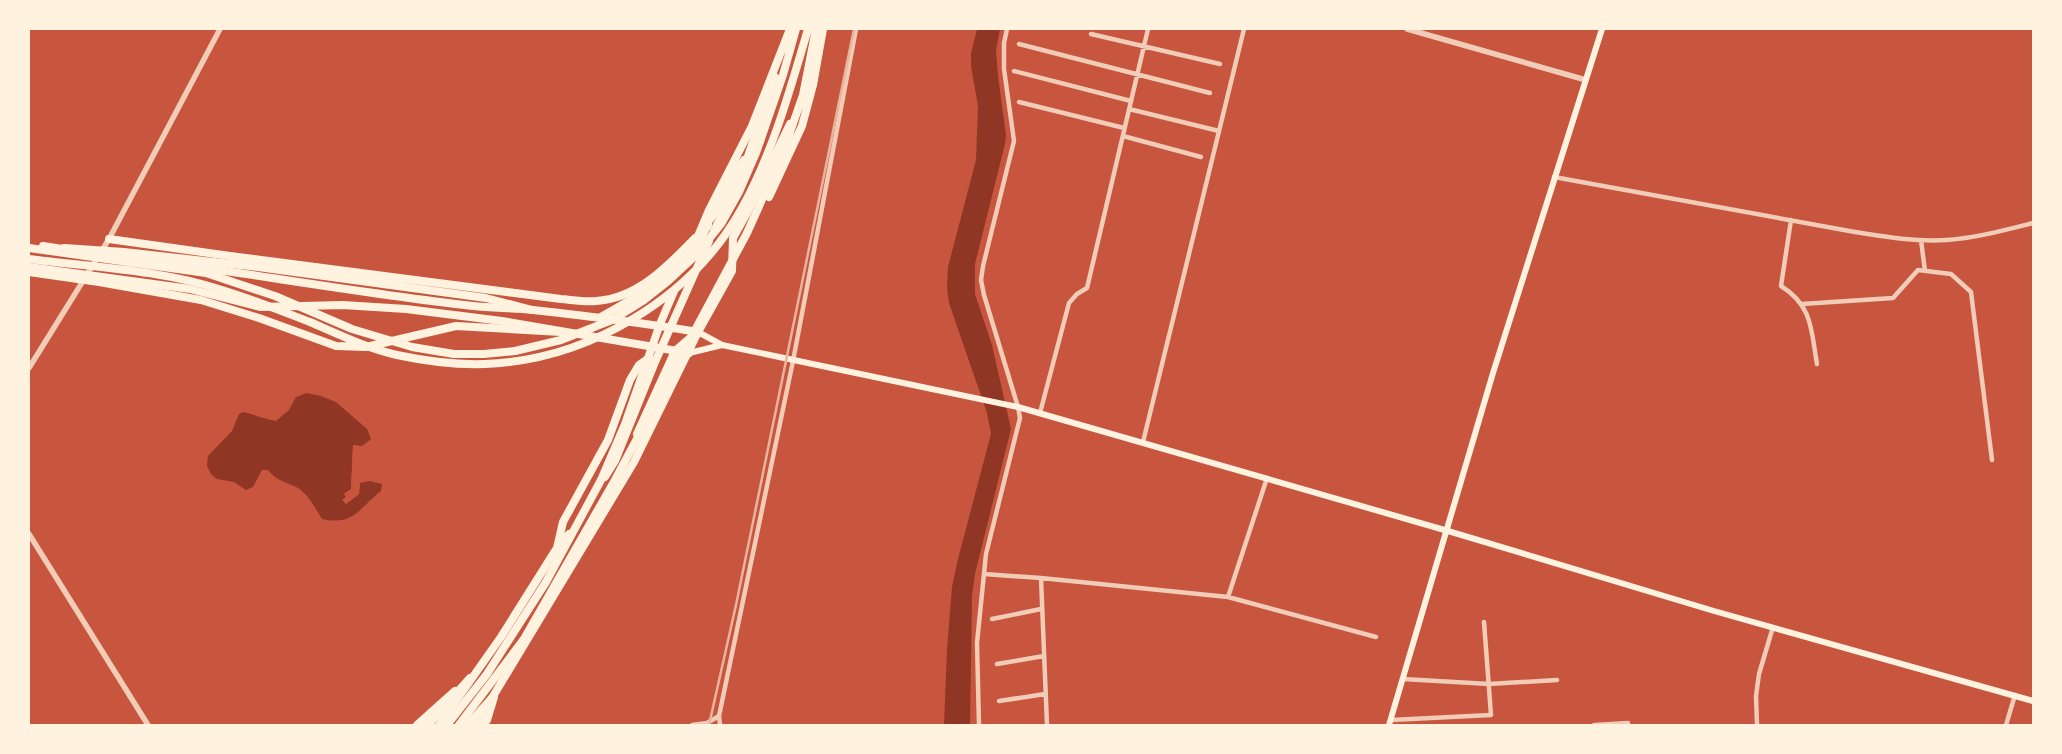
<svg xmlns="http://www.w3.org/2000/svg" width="2062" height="754" viewBox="0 0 2062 754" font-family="Poppins,sans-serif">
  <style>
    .water { fill: #8f3625 }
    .pier { fill: #c8553d }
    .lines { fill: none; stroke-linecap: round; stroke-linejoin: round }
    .minor { stroke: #f1ccb7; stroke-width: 4.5 }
    .tertiary { stroke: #f1ccb7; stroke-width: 5.5 }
    .secondary { stroke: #fff3e0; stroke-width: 6 }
    .primary { stroke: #fff3e0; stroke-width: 8 }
    .trunk { stroke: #fff3e0; stroke-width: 8 }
    .rail { stroke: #e9b49f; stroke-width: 2.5 }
  </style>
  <rect width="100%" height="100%" fill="#c8553d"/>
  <!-- water -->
  <path class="water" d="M 977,29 L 1000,29 L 996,50 L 998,76 L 1006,135 L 1005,144 L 975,264 L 975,294 L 992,345 L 1011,429 L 975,574 L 972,595 L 970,725 L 944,725 L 947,650 L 952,587 L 958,559 L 991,434 L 987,413 L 949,303 L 947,287 L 948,267 L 976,160 L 978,106 L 971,66 L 971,53 Z
    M 306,393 L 321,396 L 336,402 L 367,429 L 371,439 L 362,446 L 353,445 L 351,489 L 344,494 L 347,497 L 343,500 L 346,504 L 359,494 L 360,483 L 370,481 L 382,484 L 381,491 C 358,509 354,526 322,519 C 315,508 309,495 298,488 C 285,481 278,482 268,470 L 262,470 L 253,487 L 246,490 L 234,482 L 217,479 L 211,474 L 207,466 L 208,456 L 232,431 L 239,414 L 244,412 C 255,415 264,419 276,421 L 289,410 L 296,397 Z"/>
  <!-- pier -->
  <path class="pier" d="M 353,445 L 365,447 L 362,449 L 355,448 L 353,489 L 348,494 L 349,497 L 346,500 L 357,492 L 358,482 L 360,480 L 359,494 L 346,504 L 342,500 L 346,497 L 344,494 L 351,489 Z"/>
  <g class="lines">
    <!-- minor -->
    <path class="minor" d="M 1091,34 L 1220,64
      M 1019,44 L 1210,93
      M 1014,71 L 1131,101
      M 1019,102 L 1124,128
      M 1129,109 L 1219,131
      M 1123,136 L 1201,157
      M 1554,177 L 1855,232 C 1886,237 1916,242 1947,240 C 1976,238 2005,230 2033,223
      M 1791,220 L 1781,286 C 1813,306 1811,330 1817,364
      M 1921,240 L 1925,271
      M 1802,304 L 1893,298 L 1918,270 L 1951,274 L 1971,292 L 1992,460
      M 1040,413 L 1069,303 L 1077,294 L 1087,288 L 1148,29
      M 1143,442 L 1244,29
      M 984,574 L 1041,578 L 1228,597 L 1376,637
      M 1041,578 L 1047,725
      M 1228,597 L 1267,478
      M 992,619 L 1041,609
      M 997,664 L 1044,656
      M 1403,679 L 1489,684 L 1557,680
      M 999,701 L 1045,694
      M 1391,720 L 1491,715 L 1484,622
      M 692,725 L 707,723 L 719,716
      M 720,725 L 719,716 L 793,361 L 856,29
      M 979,725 L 977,643 L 986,554 L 1020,418 L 1018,407 L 984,295 L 981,280 L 983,266 L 1014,141 L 1004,69 L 1004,43 L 1007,29
      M 1594,725 L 1628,723 L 1628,725
      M 1757,725 L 1756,696 L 1759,674 L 1773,627
      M 2006,725 L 2015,695"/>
    <!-- tertiary -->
    <path class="tertiary" d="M 1407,29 L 1586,80
      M 29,368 L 109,239 L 220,29
      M 29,534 L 148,725"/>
    <!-- secondary -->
    <path class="secondary" d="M 698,332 L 722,345 L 1018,407 L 1448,531 L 1714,611 L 2033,701
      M 689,353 L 722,345
      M 1389,725 L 1493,373 L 1602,29"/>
    <!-- primary -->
    <path class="primary" d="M 744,168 L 775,77
      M 719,204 L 733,176 L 744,160
      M 714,231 L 733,192
      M 109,239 L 230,256
      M 43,246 L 69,250
      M 103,254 C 226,269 349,292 473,306 C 493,308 513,308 533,310 C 588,316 643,323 698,332
      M 29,267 L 190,289 L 260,307 L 343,305 L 406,309 L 502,321 L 689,353
      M 599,318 C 643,293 684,272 708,225
      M 637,434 L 675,351 L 690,338
      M 605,477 L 615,461 L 655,362 L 709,241
      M 557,548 L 569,534
      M 417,725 L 455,691
      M 439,725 L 501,637 L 557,548 L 563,522 L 608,440 L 630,380 L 639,365 L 649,358
      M 468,725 L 492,698 L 634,462 L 698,332 L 732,271 L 733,238 L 748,211 L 790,124
      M 483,725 L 487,720 L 494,697"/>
    <!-- trunk -->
    <path class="trunk" d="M 769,197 L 802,126 L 813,85 L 823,29
      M 703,229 L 728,195 L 747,162
      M 29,248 L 206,273 L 275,296 L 352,329 L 412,347 L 454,354 L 484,354 L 515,351 L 561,340 L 612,320 L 644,300 L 668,281 L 696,255 L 721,224 L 739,192 L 756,153 L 783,75 L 796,29
      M 64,248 L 124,252 L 258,267 L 486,298 L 532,310
      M 230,256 L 561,299 C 573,300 585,302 596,301 C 637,299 669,265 695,238
      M 29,259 C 92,267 162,270 222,290 C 252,299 281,311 310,322 C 338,334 366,348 397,355 C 425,361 455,365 485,364 C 588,360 692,299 742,208 C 773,152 790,90 808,29
      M 687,262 L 709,210 L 752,126 L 790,29
      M 29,272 L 99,282 L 201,300 L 259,318 L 336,346 L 366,347 L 456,326 L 561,332
      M 428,725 L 470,678
      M 447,725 L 487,674 L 546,582 L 601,480 L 625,424 L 660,324 L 675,289
      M 459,725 L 524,639 L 615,480 L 747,233 L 782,155 L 803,95 L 816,29
      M 475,725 L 492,698"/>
    <!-- rail -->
    <path class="rail" d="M 709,725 L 736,605 L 854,29"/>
  </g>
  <!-- border -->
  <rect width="2062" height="754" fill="none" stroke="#fff3e0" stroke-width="60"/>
</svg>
